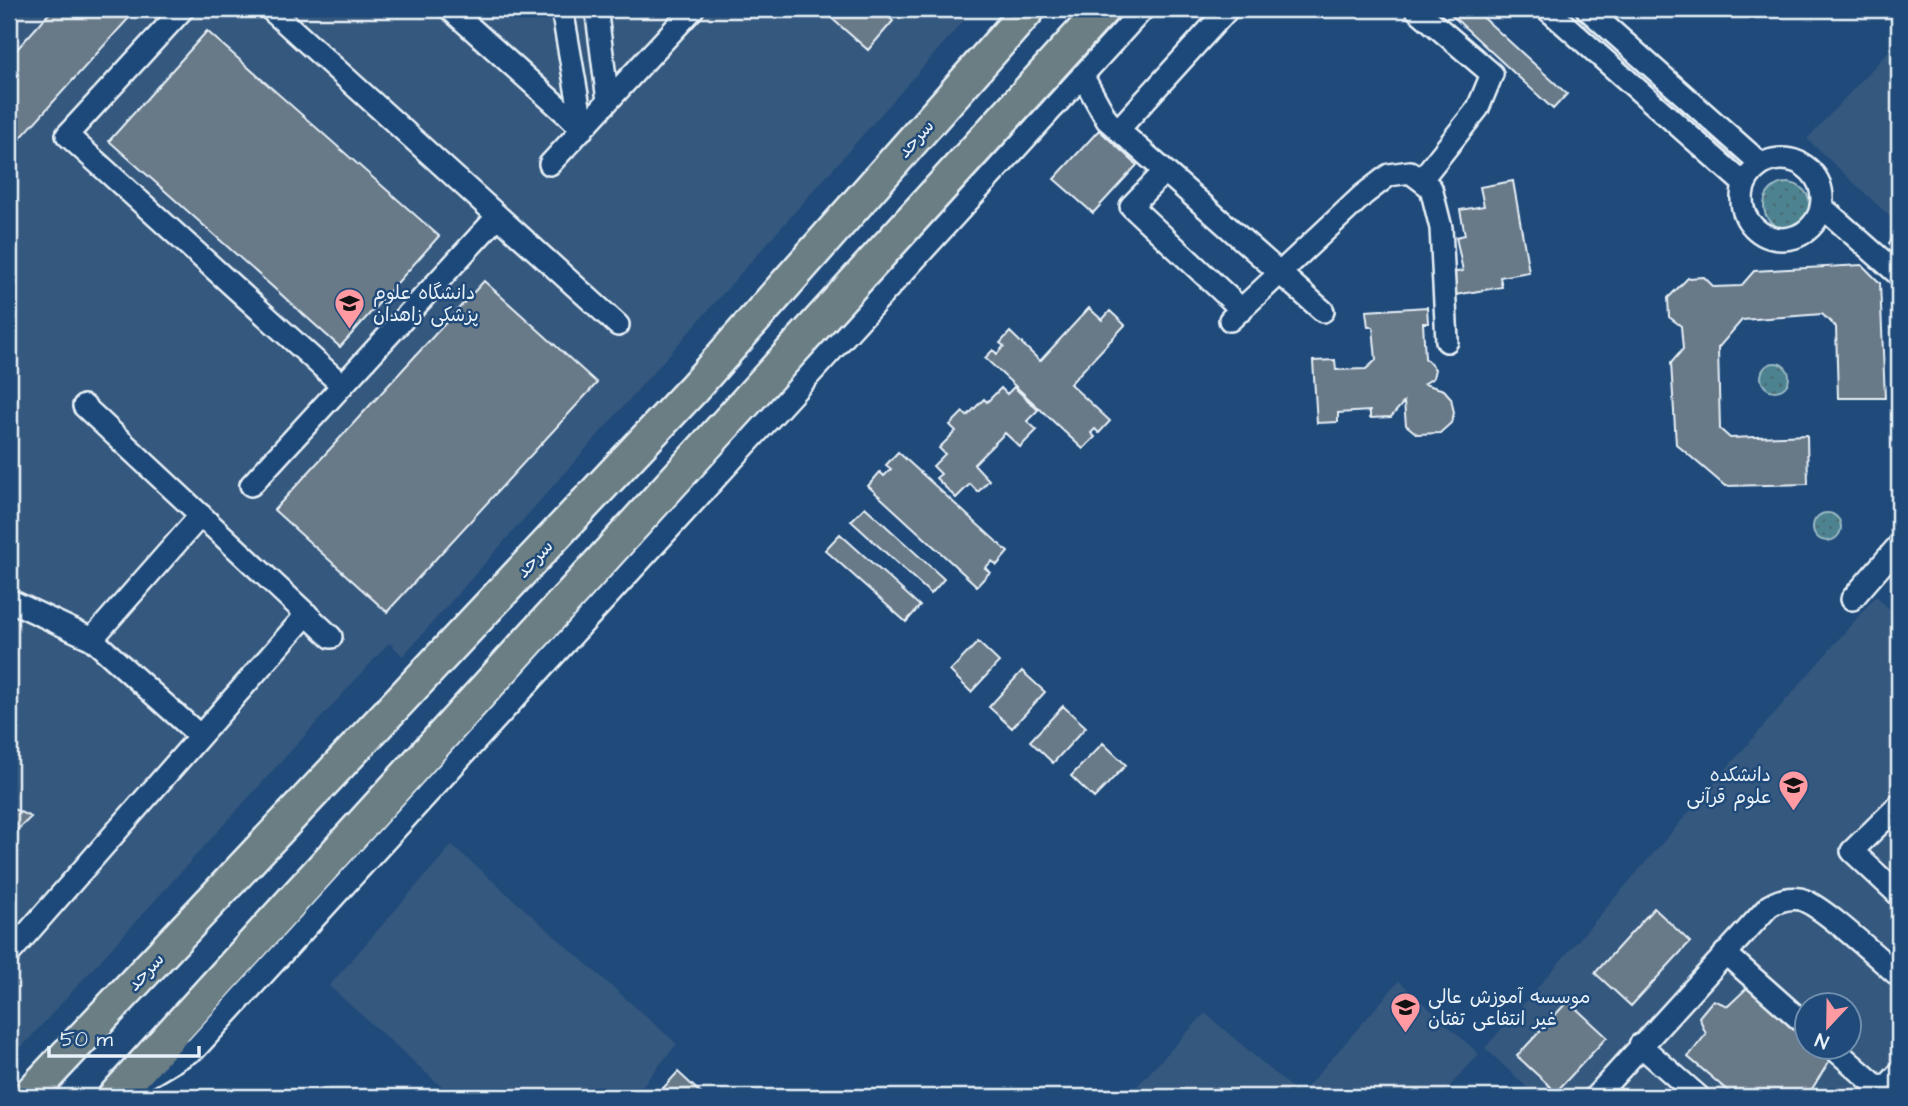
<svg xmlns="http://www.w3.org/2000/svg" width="1908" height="1106" viewBox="0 0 1908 1106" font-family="'Architects Daughter','Playpen Sans Arabic',sans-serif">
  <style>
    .built { fill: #35587e; fill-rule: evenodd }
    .green { fill: url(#green-dots); stroke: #9bbac4; stroke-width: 2 }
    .building { fill: #687988; stroke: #e8f1f8; stroke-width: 2 }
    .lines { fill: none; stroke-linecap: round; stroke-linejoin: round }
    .minor-casing { stroke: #e8f1f8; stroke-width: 26 }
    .highway-casing { stroke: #e8f1f8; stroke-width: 37 }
    .minor { stroke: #1f4a7a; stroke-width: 21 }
    .highway { stroke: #6b7e84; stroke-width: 32 }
    .labels { text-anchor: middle; stroke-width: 5; stroke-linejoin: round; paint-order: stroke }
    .street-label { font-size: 19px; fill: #e8f1f8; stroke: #1f4a7a }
    .poi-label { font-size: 19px; fill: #e8f1f8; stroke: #1f4a7a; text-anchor: start }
  </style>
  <defs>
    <pattern id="green-dots" width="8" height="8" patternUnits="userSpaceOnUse" patternTransform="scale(1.75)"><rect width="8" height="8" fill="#4e8390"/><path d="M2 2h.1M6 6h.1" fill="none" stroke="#4b6b74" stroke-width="1.8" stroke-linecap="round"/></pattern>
  </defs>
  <rect width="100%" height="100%" fill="#1f4a7a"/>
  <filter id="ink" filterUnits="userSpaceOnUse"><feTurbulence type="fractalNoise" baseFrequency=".0143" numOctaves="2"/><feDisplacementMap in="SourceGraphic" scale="14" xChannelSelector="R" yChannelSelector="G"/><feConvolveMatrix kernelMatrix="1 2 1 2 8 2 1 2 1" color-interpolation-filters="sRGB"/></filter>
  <g filter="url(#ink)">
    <!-- built -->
    <path class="built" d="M 9,9 L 974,9 L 403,656 L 389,643 L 9,1061 Z
      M 1899,40 L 1899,225 L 1807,139 Z
      M 1876,596 L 1899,619 L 1899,1097 L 1537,1097 L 1485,1048 ZM 1806,1004 L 1848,1004 L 1848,1046 L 1806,1046 Z
      M 452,845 L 677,1044 L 633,1097 L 453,1097 L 329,986 Z
      M 1399,981 L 1479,1054 L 1440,1097 L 1127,1097 L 1205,1013 L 1300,1095 Z"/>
    <!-- green -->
    <path class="green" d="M1764 206a23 23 0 1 1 46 0a23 23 0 1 1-46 0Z
      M1761 377a14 14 0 1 1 28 0a14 14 0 1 1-28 0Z
      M1813 527a14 14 0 1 1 28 0a14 14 0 1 1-28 0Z"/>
    <!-- building -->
    <path class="building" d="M 53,9 L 137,9 L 9,151 L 9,58 Z
      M 821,9 L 880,9 L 893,21 L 868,50 Z
      M 1445,9 L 1474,9 L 1567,94 L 1553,109 Z
      M 207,31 L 439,236 L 340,347 L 109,141 Z
      M 1099,130 L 1137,165 L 1093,213 L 1054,179 Z
      M 1513,181 L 1529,272 L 1500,277 L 1502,287 L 1455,295 L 1451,273 L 1463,271 L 1456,237 L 1465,235 L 1460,210 L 1484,206 L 1480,187 Z
      M 1899,231 L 1899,252 L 1889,243 Z
      M 1862,265 L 1880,283 L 1885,398 L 1838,398 L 1836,327 L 1822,314 L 1742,320 L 1718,348 L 1720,429 L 1730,438 L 1807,435 L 1808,484 L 1725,486 L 1676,444 L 1671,363 L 1683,349 L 1681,326 L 1669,317 L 1668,298 L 1688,278 L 1704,277 L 1714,287 L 1741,286 L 1754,271 Z
      M 484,281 L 597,383 L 387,612 L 274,510 Z
      M 1427,307 L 1428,323 L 1423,323 L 1425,358 L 1435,369 L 1433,378 L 1424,384 L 1444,390 L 1451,398 L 1454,413 L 1451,423 L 1440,433 L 1417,434 L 1406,425 L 1404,402 L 1391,417 L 1370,418 L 1370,411 L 1338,413 L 1338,422 L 1317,423 L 1313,361 L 1335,360 L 1336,370 L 1366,369 L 1376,360 L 1373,327 L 1368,327 L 1366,311 Z
      M 1089,308 L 1102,320 L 1110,311 L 1125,325 L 1070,384 L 1110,421 L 1099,433 L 1095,429 L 1091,433 L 1095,437 L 1083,449 L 985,358 L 993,350 L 997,354 L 1004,346 L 1000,343 L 1010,332 L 1040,361 Z
      M 1014,387 L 1038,410 L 1027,421 L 1037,430 L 1020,447 L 1005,433 L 974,464 L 989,480 L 978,492 L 970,484 L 956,498 L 936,478 L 941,474 L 933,466 L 945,454 L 939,448 L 956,431 L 950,425 L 963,412 L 967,416 L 984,399 L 987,402 L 1001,388 L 1007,394 Z
      M 898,452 L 1008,552 L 997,565 L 992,561 L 985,568 L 990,572 L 977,586 L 868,486 L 880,472 L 884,476 L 891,469 L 886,465 Z
      M 865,507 L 944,579 L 931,594 L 851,521 Z
      M 840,534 L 920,606 L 906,622 L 825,550 Z
      M 978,642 L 999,662 L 971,692 L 950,671 Z
      M 1022,671 L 1045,692 L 1012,728 L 989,707 Z
      M 1063,706 L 1086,727 L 1053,763 L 1030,741 Z
      M 1103,743 L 1126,765 L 1094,798 L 1071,776 Z
      M 9,807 L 31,817 L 12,835 L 9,833 Z
      M 1654,908 L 1690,942 L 1631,1006 L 1595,973 Z
      M 1748,987 L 1806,1039 L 1806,1046 L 1815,1046 L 1830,1060 L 1807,1097 L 1735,1097 L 1688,1057 L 1706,1034 L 1699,1017 L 1713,1000 L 1728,1006 Z
      M 1568,1001 L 1607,1037 L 1556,1092 L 1517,1056 Z
      M 678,1072 L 705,1097 L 655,1097 Z"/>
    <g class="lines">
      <defs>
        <path id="minor" d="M 183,9 L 67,135 L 342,385
          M 270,9 L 618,325
          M 450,9 L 583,129
          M 562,9 L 583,129
          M 602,9 L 597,15 L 608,101
          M 1416,9 L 1492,74 L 1478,108 L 1421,180
          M 1547,9 L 1744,184
          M 1587,9 L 1761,164
          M 1082,75 L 1107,120 L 1323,311
          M 1118,130 L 1228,9
          M1742 199a40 40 0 1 1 80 0a40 40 0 1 1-80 0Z
          M 550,164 L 693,9
          M 1165,171 L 1131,206 L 1242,310
          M 1821,206 L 1899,275
          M 1230,320 L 1363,195 L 1389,175 L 1410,172 L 1431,188 L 1441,228 L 1447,341
          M 84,406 L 331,637
          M 251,485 L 498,216
          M 1852,599 L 1899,545
          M 9,600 L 92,639 L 200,736
          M 92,639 L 201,515
          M 1899,805 L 1852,851 L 1899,895
          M 1725,953 L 1806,1025
          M 9,954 L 307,614
          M 1640,1045 L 1699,1097
          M 1831,1046 L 1889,1097
          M 137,1083 L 196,1048 L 1143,9
          M 1595,1097 L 1769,906 C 1779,900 1788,897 1800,899 C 1821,904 1879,959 1899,976
          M 1877,1097 L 1899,1073"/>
        <path id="highway" d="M 27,1097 L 693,389 L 1029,9
          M 114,1097 L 1103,9"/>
      </defs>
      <!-- minor casing -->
      <use href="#minor" class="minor-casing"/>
      <!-- highway casing -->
      <use href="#highway" class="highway-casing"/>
      <!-- minor -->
      <use href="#minor" class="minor"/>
      <!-- highway -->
      <use href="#highway" class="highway"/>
    </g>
  </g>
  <!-- icons -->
  <defs>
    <symbol id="university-pin" viewBox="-11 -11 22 30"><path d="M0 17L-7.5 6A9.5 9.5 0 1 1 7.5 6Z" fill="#ff9aa2" stroke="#1f4a7a"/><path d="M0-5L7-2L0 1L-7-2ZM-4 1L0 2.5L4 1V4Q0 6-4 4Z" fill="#111"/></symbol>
  </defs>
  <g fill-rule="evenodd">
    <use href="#university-pin" x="332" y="286" width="35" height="47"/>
    <use href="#university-pin" x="1776" y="768" width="35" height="47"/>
    <use href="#university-pin" x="1388" y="990" width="35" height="47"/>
  </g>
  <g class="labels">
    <!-- street labels -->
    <g class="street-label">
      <text transform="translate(915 138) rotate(-48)" y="7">سرحد</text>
      <text transform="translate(534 558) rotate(-47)" y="7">سرحد</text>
      <text transform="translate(145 971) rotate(-47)" y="7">سرحد</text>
    </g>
    <!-- poi labels -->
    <g class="poi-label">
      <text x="373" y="299">دانشگاه علوم<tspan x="373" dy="22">پزشکی زاهدان</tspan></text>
      <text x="1771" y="781" text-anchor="end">دانشکده<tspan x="1771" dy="22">علوم قرآنی</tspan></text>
      <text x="1428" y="1003">موسسه آموزش عالی<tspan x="1428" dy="22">غیر انتفاعی تفتان</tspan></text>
    </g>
  </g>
  <!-- margin -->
  <rect width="1908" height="1106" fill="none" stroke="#1f4a7a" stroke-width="35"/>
  <rect x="18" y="18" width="1873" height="1071" fill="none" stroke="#e8f1f8" stroke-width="2.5" filter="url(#ink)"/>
  <!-- north arrow -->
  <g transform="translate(1828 1026) rotate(202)"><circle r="33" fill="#1f4a7a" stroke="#6f8dac" stroke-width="2"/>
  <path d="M0-5L12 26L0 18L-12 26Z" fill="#ff9aa2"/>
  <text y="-10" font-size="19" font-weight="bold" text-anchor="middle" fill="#e8f1f8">N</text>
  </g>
  <!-- scale -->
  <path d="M49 1046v10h150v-10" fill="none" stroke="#e8f1f8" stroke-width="3.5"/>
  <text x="60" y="1046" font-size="21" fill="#e8f1f8" stroke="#1f4a7a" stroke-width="5" paint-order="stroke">50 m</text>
</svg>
